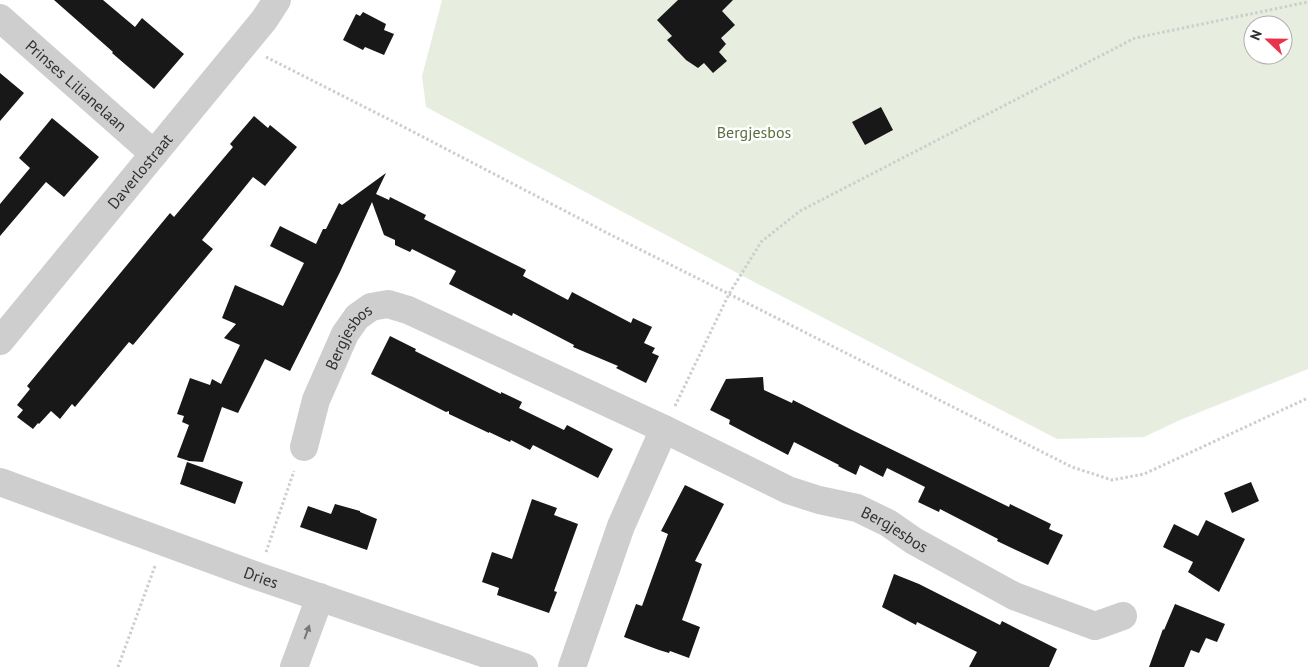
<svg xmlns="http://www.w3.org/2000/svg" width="1308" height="667" viewBox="0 0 1308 667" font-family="'PT Sans',sans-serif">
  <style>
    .green { fill: #e8eedf; fill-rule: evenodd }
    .building { fill: #181818 }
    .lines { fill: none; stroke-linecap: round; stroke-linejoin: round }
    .path { stroke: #cecece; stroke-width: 3; stroke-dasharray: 2.5 2.5; stroke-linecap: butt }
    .minor { stroke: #cecece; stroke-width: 28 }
    .oneway { fill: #787878 }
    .labels { text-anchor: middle; stroke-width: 5; stroke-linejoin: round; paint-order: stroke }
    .street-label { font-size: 16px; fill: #313131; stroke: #fff }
    .park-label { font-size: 16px; fill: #576e3d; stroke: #fff }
  </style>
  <rect width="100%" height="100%" fill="#fff"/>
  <!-- green -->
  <path class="green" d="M 442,0 L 1308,0 L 1308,369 L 1180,420 L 1144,437 L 1057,439 L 756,283 L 426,107 L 422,76 ZM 1253,25 L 1283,25 L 1283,55 L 1253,55 Z"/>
  <!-- building -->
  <path class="building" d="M 54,0 L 103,0 L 135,27 L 142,18 L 184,54 L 154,89 L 112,53 L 113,52 Z
    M 678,0 L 733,0 L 722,11 L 735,25 L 721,38 L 726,44 L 719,52 L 727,61 L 713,73 L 704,63 L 698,68 L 686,60 L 667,40 L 672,36 L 657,20 Z
    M 363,12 L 386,24 L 384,30 L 394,34 L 384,55 L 365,47 L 363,50 L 343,40 L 356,14 L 360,16 Z
    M 0,73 L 24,93 L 0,121 Z
    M 881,107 L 893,130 L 865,145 L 852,122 Z
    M 254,116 L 268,128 L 270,125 L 297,147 L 265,186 L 253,177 L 202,240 L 213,249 L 133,345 L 129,342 L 75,407 L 72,404 L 60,419 L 51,411 L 39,424 L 38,423 L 33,429 L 17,417 L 23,410 L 17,405 L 30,389 L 27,386 L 170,213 L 174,217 L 233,147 L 230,144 Z
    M 52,118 L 99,157 L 64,197 L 46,182 L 0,236 L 0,204 L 30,168 L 19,158 Z
    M 386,173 L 376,194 L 389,200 L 390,197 L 426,215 L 424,219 L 526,270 L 523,276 L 568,300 L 572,292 L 631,323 L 633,318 L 652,327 L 644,343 L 655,348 L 652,353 L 659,356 L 646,383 L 616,368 L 618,366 L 573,347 L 574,345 L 513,313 L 512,316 L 449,284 L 456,271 L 412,249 L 410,252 L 395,245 L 395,240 L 384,235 L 372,202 L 340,272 L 290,371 L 265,359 L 238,413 L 222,407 L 203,462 L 189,461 L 177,457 L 189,425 L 182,422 L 184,416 L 177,414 L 190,378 L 210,385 L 212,379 L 221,384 L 240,345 L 224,338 L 236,324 L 222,318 L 235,285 L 283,306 L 304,263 L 270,246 L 280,226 L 316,244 L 323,229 L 326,229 L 339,203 L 342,205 Z
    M 390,336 L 416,349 L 415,351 L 501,394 L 501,392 L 522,402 L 519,408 L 564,430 L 567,425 L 613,449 L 598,478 L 533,445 L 530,450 L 511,440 L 510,442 L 489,432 L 489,433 L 449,414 L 449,411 L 446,412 L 371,374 Z
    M 763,377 L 764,390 L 792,403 L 793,400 L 852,430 L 1009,507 L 1010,504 L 1051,524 L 1049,529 L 1063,535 L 1048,565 L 997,541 L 998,539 L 940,509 L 939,512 L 918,502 L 925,487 L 887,468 L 883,477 L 860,465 L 856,475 L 838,466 L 839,465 L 794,442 L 788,455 L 729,424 L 730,420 L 710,410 L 726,379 Z
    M 187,462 L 243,482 L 235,504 L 180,484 Z
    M 1251,482 L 1259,501 L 1232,513 L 1224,493 Z
    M 685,485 L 724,504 L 695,561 L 702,564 L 682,620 L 700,627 L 689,658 L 670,651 L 669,653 L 659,650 L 624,637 L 636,604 L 642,606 L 668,534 L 661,531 Z
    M 532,499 L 557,508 L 554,515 L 578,524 L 554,591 L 557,592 L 549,613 L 497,595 L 499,588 L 482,582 L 492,552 L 512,559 Z
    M 335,504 L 360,511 L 360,512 L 377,519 L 367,550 L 300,527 L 308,506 L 331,514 Z
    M 1206,520 L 1245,539 L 1219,592 L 1188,572 L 1193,562 L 1163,547 L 1174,524 L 1198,536 Z
    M 894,574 L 919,584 L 1000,625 L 1002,621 L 1057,649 L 1049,667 L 969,667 L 977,652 L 917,622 L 916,625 L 882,607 Z
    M 1175,604 L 1225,624 L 1217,642 L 1206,638 L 1199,653 L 1191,650 L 1184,667 L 1149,667 L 1163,629 L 1164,630 Z"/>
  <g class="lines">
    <!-- path -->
    <path class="path" d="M 266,57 L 402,126 L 613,236 L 729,294 L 1072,467 L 1112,480 L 1144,474 L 1308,398
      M 675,406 L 729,294 L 761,242 L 800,211 L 1135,38 L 1308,2
      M 266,552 L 294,471
      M 118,667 L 155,566"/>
    <!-- minor -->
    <g class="minor">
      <path id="s1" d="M 0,18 L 154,154"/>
      <path id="s2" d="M 0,341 L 264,20 L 277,0"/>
      <path id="s3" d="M 304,447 L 316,400 L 345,334 L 357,317 L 371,307 L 388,304 L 408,310 L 664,429 L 788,490 L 819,500 L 857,508 L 888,523 L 914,541 L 1014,596 L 1095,626 L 1123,616"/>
      <path id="s4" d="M 0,482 L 257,576 L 524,667"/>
      <path d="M 294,667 L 320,597"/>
      <path d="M 572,667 L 621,526 L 664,429"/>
    </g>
  </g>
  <!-- one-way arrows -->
  <defs><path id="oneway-solid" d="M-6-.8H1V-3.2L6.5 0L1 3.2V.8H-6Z" transform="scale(1.25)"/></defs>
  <use class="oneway" href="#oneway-solid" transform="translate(307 632) rotate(-70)"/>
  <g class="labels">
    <!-- street labels -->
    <g class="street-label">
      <text dy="6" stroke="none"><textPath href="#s1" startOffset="102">Prinses Lilianelaan</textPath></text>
      <text dy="6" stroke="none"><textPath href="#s2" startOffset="220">Daverlostraat</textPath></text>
      <text dy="6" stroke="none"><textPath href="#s3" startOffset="120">Bergjesbos</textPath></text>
      <text dy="6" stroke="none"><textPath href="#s3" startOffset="732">Bergjesbos</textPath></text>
      <text dy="6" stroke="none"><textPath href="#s4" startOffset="278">Dries</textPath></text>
    </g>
    <!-- park labels -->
    <g class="park-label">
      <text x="754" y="138">Bergjesbos</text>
    </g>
  </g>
  <!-- north arrow -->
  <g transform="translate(1268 40) rotate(292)"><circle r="24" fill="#ffffff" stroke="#adadad"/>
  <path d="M0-4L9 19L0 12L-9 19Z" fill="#e8334b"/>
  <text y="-8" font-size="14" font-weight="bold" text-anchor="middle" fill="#313131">N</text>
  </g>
</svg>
